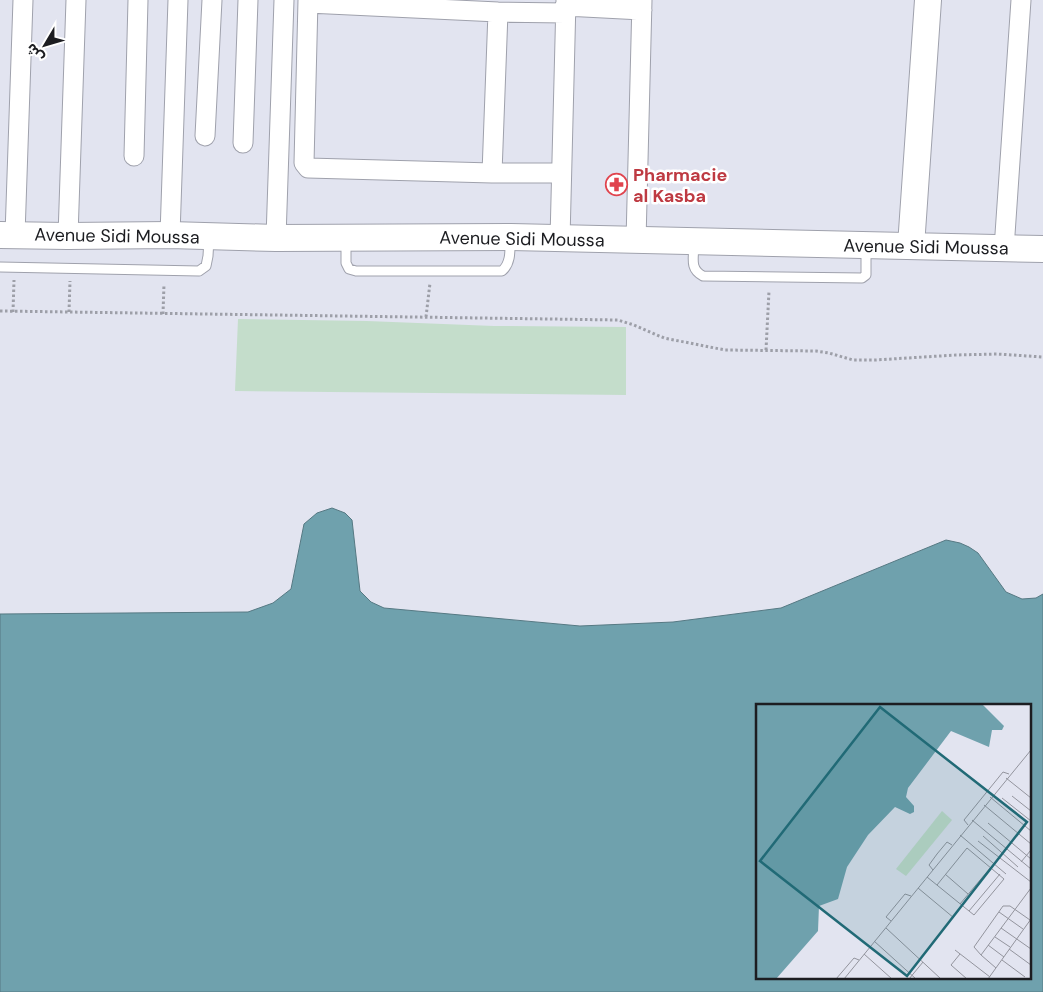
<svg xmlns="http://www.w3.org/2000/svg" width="1043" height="992" viewBox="0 0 1043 992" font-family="'DM Sans','Noto Sans Arabic',sans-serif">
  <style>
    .green { fill: #c4ddcb }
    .water { fill: #6fa1ad; stroke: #567983; fill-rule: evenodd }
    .building { fill: #bcc2ea }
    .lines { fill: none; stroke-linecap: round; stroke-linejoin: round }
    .lane-casing { stroke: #9fa1ac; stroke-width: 11 }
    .street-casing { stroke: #9fa1ac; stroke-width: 21 }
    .secondary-casing { stroke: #9fa1ac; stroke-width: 28 }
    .path { stroke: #9d9fa8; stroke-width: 3; stroke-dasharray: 2.5 2.5; stroke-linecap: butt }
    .lane { stroke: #fff; stroke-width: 9 }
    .street { stroke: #fff; stroke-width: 19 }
    .secondary { stroke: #fff; stroke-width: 26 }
    .labels { text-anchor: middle; stroke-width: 5; stroke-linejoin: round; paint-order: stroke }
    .health-label { font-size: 18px; font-weight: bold; fill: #be3a42; stroke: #fff; text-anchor: start }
    .street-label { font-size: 18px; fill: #1c1d21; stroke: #fff }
    .inset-road { fill: none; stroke: #93949d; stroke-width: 1 }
    .view { fill: #216a76; fill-opacity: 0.15; stroke: #216a76; stroke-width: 2.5 }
    .inset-edge { fill: none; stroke: #1c1d21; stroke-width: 2.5 }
  </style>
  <rect width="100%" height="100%" fill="#e2e4f0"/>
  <!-- green -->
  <path class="green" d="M 238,319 L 367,321 L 494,326 L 626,327 L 626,395 L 235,391 Z"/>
  <!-- water -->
  <path class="water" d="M 332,508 L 345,513 L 352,520 L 360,591 L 371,602 L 384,608 L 580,626 L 673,622 L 781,608 L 946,540 L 960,543 L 969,547 L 978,553 L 1006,592 L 1022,599 L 1036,598 L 1043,594 L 1043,992 L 0,992 L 0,614 L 248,612 L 273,603 L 291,589 L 304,524 L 317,513 ZM 757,706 L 1029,706 L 1029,978 L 757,978 Z"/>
  <!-- building -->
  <path class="building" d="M 611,176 L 624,176 L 624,194 L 610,193 Z"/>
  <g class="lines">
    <defs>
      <path id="lane" d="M 346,240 L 346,263 L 349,269 L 356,271 L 502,271 C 511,263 510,251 510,239
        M 694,244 C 694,257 689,269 703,276 L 862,278 L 866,275 L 866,248
        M 0,267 L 199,271 L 206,266 L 208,256 L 209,239"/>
      <path id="street" d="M 308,0 L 304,163 L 308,168 L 492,173 L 561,173
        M 308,3 L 498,12 L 565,13
        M 565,6 L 642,10
        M 205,136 L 212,0
        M 243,143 L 248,0
        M 134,156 L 138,0
        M 492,173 L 498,12
        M 15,235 L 23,0
        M 170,235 L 178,0
        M 68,236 L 76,0
        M 276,238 L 284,0
        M 560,239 L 566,0
        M 636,241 L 642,0
        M 1004,249 L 1021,0"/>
      <path id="secondary" d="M 0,235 L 68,236 L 170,235 L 276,238 L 511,237 L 1043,249
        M 911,246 L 928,0"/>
    </defs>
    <!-- lane casing -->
    <use href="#lane" class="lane-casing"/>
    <!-- street casing -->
    <use href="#street" class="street-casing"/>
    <!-- secondary casing -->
    <use href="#secondary" class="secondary-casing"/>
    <!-- path -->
    <path class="path" d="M 0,311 L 618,320 L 634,325 L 664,338 L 725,350 L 816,351 L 829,353 L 853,360 L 875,360 L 956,355 L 997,354 L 1043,357
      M 13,312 L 14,280
      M 69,312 L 70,281
      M 163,314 L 164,284
      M 426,317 L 430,283
      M 766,350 L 769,291"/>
    <!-- lane -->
    <use href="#lane" class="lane"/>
    <!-- street -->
    <use href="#street" class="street"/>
    <!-- secondary -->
    <use href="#secondary" class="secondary"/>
  </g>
  <!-- icons -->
  <defs>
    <symbol id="pharmacy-ring" viewBox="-11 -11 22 22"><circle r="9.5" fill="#fff" stroke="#e0444e" stroke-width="1.5"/><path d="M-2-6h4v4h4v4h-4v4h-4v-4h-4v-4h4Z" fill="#e0444e"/></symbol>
  </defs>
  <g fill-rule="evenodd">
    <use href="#pharmacy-ring" x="604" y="172" width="25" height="25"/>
  </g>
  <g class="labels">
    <!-- health labels -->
    <g class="health-label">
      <text x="633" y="181">Pharmacie<tspan x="633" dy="21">al Kasba</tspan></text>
    </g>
    <!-- street labels -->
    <g class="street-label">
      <text transform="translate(117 236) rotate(1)" y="6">Avenue Sidi Moussa</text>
      <text transform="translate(522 239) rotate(1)" y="6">Avenue Sidi Moussa</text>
      <text transform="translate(926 247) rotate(1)" y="6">Avenue Sidi Moussa</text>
    </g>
  </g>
  <!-- overview -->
  <g transform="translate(756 704)">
    <rect width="275" height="275" fill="#e2e4f0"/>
    <path d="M 186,107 L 196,116 L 150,172 L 140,165 Z" fill="#c4ddcb"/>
    <path d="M 0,0 L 226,0 L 248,22 L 246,26 L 236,26 L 233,43 L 195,27 L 152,84 L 150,93 L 158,102 L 158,108 L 154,110 L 139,103 L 112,131 L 91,163 L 82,195 L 63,202 L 62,227 L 20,275 L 0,275 Z" fill="#6fa1ad"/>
    <path class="inset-road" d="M 250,74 L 275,94M 256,92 L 275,107M 234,93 L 275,127M 246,94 L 275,117M 228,101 L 275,140M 216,116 L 275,165M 232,119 L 275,155M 212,121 L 208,116 L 247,68 L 253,70M 204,131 L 250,170M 227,132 L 262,163M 222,137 L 275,178M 265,158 L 275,146M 177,166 L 173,161 L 181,150 L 191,138 L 196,141M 189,170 L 212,190M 171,173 L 213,207 L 218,211 L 248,175 L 211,144 L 181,181M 162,184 L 198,214M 204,200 L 235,163M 213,207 L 244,170M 243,208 L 267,225M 135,217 L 130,213 L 149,190 L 155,192M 130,224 L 185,275M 245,224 L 275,245M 239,233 L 254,243M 118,237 L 160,275M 232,241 L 248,253M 253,245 L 275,261M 199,246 L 234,273M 108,250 L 136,275M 204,250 L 195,261 L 211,275M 225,251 L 218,243 L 247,202 L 254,202 L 274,216M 246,256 L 269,273M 240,264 L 225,251 L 275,184M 80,275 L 98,254 L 103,256M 88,275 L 275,46M 153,275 L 167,258M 232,275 L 275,215"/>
    <path class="view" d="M 124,3 L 271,118 L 151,272 L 4,157 Z"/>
    <rect width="275" height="275" class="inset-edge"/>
  </g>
  <!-- north arrow -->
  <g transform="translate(45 45) rotate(232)" stroke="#ffffff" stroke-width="4" paint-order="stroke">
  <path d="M0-4L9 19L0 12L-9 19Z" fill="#1c1d21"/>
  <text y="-8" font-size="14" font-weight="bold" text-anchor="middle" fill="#1c1d21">ش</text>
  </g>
</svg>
